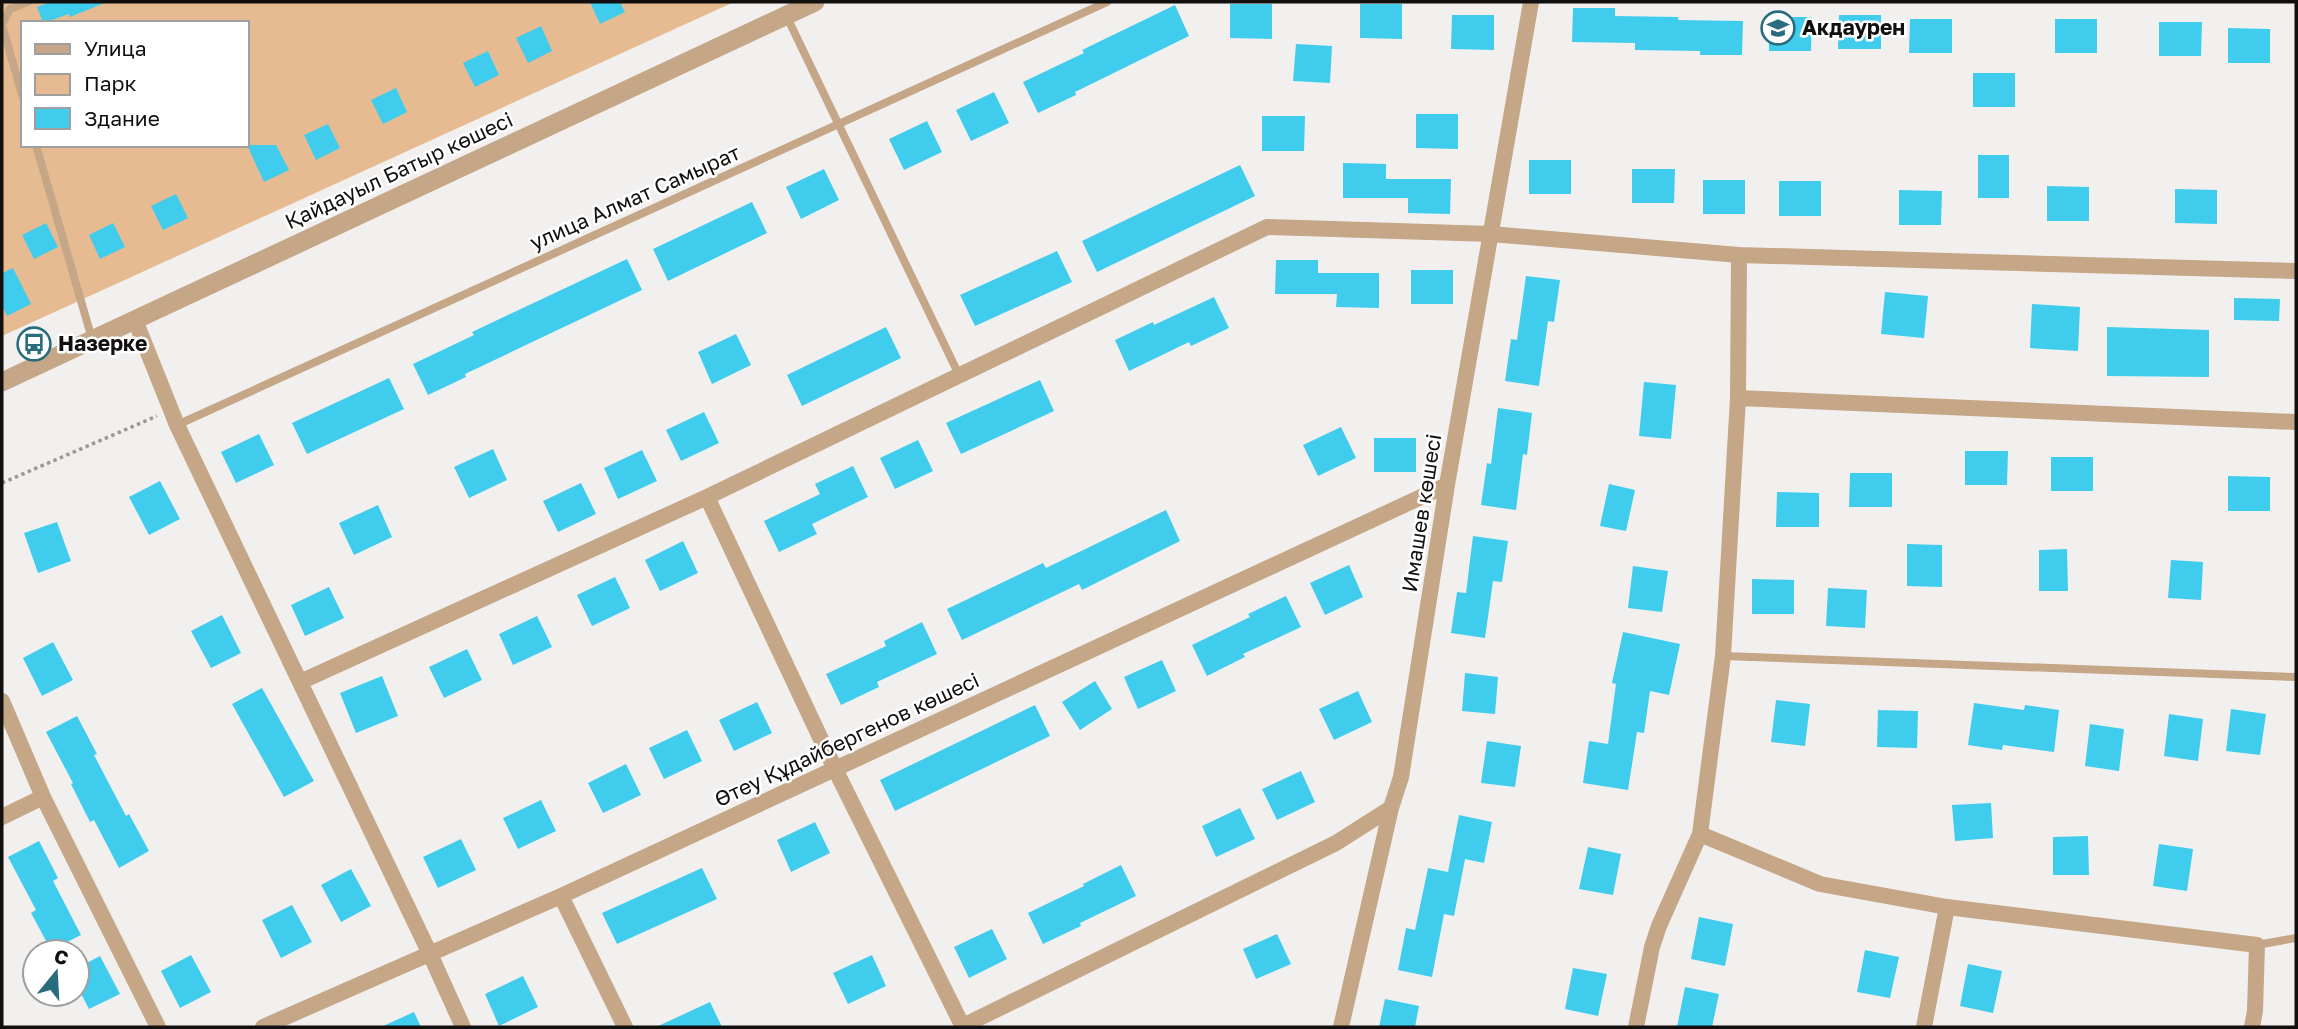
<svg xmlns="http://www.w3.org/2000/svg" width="2298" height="1029" viewBox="0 0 2298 1029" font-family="'Golos Text',sans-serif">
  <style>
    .green { fill: #e7bb91; fill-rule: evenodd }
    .building { fill: #40cced }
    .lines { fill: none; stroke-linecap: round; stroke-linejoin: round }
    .path { stroke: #9b9998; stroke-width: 3.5; stroke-dasharray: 3.5 3.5; stroke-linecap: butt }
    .service { stroke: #c5a687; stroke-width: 8 }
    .minor { stroke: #c5a687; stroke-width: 16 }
    .tertiary { stroke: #c5a687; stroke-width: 19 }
    .labels { text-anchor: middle; stroke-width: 5; stroke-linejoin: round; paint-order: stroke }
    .poi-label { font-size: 21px; font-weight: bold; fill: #11100f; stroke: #fff; text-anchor: start }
    .street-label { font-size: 21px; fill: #11100f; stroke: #fff }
  </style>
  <rect width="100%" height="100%" fill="#f2f0ee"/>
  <!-- green -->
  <path class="green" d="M 2,2 L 734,2 L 2,336 ZM 23,23 L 247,23 L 247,145 L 23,145 Z"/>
  <!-- building -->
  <path class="building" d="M 50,2 L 107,2 L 70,17 L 69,14 L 43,23 L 37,7 Z
    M 590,2 L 620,2 L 625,12 L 600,24 Z
    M 1230,4 L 1272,4 L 1272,39 L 1230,38 Z
    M 1360,4 L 1402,4 L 1402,39 L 1360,38 Z
    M 1175,5 L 1189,36 L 1075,92 L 1076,95 L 1038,113 L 1023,82 L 1084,53 L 1082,50 Z
    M 1573,8 L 1615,8 L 1615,16 L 1678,17 L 1678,20 L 1743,21 L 1742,55 L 1700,55 L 1700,51 L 1635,50 L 1635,43 L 1572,42 Z
    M 1452,15 L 1494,15 L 1494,50 L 1451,49 Z
    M 1839,15 L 1881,15 L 1881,49 L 1838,49 Z
    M 1769,17 L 1812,17 L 1811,51 L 1769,51 Z
    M 1910,19 L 1952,19 L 1952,53 L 1909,53 Z
    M 2055,19 L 2097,19 L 2097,53 L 2055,53 Z
    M 2159,22 L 2202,22 L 2201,56 L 2159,56 Z
    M 541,26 L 552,51 L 528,63 L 516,38 Z
    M 2228,28 L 2270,29 L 2270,63 L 2228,63 Z
    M 1296,44 L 1332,46 L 1330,83 L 1293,81 Z
    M 488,51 L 499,75 L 475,87 L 463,63 Z
    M 1973,73 L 2015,73 L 2015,107 L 1973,107 Z
    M 396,88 L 407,112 L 383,124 L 371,100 Z
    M 994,92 L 1009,123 L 971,141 L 956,110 Z
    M 1416,114 L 1458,114 L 1458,149 L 1416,148 Z
    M 1262,116 L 1305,116 L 1304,151 L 1262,151 Z
    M 927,121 L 942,152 L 904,170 L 889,139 Z
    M 328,124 L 340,148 L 316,160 L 304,135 Z
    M 247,145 L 276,145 L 289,170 L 264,182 Z
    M 1978,155 L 2009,155 L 2009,198 L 1978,198 Z
    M 1529,160 L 1571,160 L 1571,194 L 1529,194 Z
    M 1343,163 L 1386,164 L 1386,179 L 1451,179 L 1450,214 L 1408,213 L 1408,198 L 1343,198 Z
    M 1240,165 L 1255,196 L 1097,272 L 1082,241 Z
    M 824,169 L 839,200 L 801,219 L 786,187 Z
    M 1632,169 L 1675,169 L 1674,203 L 1632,203 Z
    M 1703,180 L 1745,180 L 1745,214 L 1703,214 Z
    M 1779,181 L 1821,181 L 1821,216 L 1779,216 Z
    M 2047,186 L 2089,187 L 2089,221 L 2047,221 Z
    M 2175,189 L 2217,190 L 2217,224 L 2175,223 Z
    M 1899,190 L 1942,191 L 1941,225 L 1899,225 Z
    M 176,194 L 188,218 L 163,230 L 151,206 Z
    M 752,202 L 767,233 L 668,281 L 653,249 Z
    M 46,223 L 58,247 L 34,259 L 22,235 Z
    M 113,223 L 125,247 L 100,259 L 89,235 Z
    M 1057,251 L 1072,282 L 975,326 L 960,295 Z
    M 627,259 L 642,290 L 465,374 L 466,377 L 428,395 L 413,364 L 474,335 L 472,332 Z
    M 1276,260 L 1318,260 L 1318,273 L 1379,273 L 1379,308 L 1336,307 L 1337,294 L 1275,294 Z
    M 13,268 L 31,304 L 7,316 L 2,305 L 2,273 Z
    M 1411,270 L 1453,270 L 1453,304 L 1411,304 Z
    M 1526,276 L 1560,280 L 1554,322 L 1548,321 L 1539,386 L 1505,381 L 1511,339 L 1517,340 Z
    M 1885,292 L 1928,296 L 1924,338 L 1881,334 Z
    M 1214,297 L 1229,328 L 1191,346 L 1189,342 L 1129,371 L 1115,340 L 1153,322 L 1154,325 Z
    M 2234,298 L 2280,299 L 2279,321 L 2234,320 Z
    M 2032,304 L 2080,307 L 2078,351 L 2030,348 Z
    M 886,327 L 901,358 L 802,406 L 787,375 Z
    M 2107,327 L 2209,330 L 2209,377 L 2107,376 Z
    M 736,334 L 751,365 L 712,384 L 698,352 Z
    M 389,378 L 404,409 L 307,454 L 292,423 Z
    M 1040,380 L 1054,411 L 961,454 L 946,423 Z
    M 1644,382 L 1676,385 L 1671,439 L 1639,436 Z
    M 1498,408 L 1532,413 L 1527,455 L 1523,454 L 1516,510 L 1481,505 L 1487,463 L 1491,464 Z
    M 704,412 L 719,443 L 681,461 L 666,430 Z
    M 1341,427 L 1356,458 L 1318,476 L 1303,445 Z
    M 259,434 L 274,465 L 236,483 L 221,452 Z
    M 1374,438 L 1416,438 L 1416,472 L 1374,472 Z
    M 918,440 L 933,471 L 895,489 L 880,458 Z
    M 493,449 L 507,480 L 469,498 L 454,467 Z
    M 642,450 L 657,481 L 618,499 L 604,468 Z
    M 1965,451 L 2008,451 L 2007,485 L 1965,485 Z
    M 2051,457 L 2093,457 L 2093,491 L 2051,491 Z
    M 853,466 L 868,497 L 812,524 L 817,534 L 779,552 L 764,521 L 820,494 L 815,484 Z
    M 1850,473 L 1892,473 L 1892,507 L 1849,507 Z
    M 2228,476 L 2270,477 L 2270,511 L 2228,511 Z
    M 160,481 L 180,519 L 149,535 L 129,497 Z
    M 581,483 L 596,514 L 558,532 L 543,501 Z
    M 1609,484 L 1635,490 L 1626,531 L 1600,526 Z
    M 1777,492 L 1819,493 L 1819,527 L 1776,527 Z
    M 378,505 L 392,537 L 354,555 L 339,523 Z
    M 1166,510 L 1180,541 L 1082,590 L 1079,584 L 962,640 L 947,609 L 1043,563 L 1046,568 Z
    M 57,522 L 71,561 L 38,573 L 24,533 Z
    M 1473,536 L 1508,541 L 1502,582 L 1493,581 L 1485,638 L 1451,633 L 1457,592 L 1466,593 Z
    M 683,541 L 698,573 L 660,591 L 645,560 Z
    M 1907,544 L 1942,545 L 1942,587 L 1907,586 Z
    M 2067,549 L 2068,591 L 2039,591 L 2039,550 Z
    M 2171,560 L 2203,562 L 2201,600 L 2168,598 Z
    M 1349,565 L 1363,597 L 1325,615 L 1310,583 Z
    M 1633,566 L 1668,571 L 1662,612 L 1628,608 Z
    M 615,577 L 630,608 L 592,626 L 577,595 Z
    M 1752,579 L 1794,580 L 1794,614 L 1752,614 Z
    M 329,587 L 344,618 L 305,636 L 291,605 Z
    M 1828,588 L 1867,590 L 1865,628 L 1826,626 Z
    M 1286,596 L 1301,627 L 1243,654 L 1245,657 L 1207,676 L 1192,645 L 1250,617 L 1248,614 Z
    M 222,615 L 241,653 L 211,668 L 191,631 Z
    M 537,616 L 552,647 L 513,665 L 499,634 Z
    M 922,622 L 937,654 L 877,682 L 879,687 L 841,705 L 826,674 L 886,646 L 884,641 Z
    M 1623,632 L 1680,644 L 1669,695 L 1650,691 L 1644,733 L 1637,732 L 1628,790 L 1583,783 L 1589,741 L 1608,744 L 1616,684 L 1612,683 Z
    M 53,642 L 73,680 L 42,696 L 23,658 Z
    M 467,649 L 482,680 L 444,698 L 429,667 Z
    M 1162,660 L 1176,691 L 1138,709 L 1124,677 Z
    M 1465,673 L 1498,677 L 1495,714 L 1462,711 Z
    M 382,676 L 398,716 L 356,733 L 340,693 Z
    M 1095,681 L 1112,709 L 1080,730 L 1062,702 Z
    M 262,688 L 314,781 L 284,797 L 232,704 Z
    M 1358,691 L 1372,722 L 1334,740 L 1319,709 Z
    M 1776,700 L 1810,704 L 1805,746 L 1771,742 Z
    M 757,702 L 772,733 L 734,751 L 719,720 Z
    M 1974,703 L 2024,710 L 2025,705 L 2059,710 L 2054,752 L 2003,745 L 2002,750 L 1968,745 Z
    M 1035,705 L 1050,736 L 895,811 L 880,780 Z
    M 2231,709 L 2266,714 L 2260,755 L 2226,751 Z
    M 1878,710 L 1918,711 L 1917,748 L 1877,747 Z
    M 2169,714 L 2203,719 L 2198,761 L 2164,756 Z
    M 77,716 L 97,754 L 94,755 L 126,816 L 129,814 L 149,851 L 119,868 L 94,820 L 90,822 L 71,784 L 73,783 L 46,732 Z
    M 2090,724 L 2124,729 L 2119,771 L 2085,766 Z
    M 687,730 L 702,761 L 664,779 L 649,748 Z
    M 1487,741 L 1521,746 L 1515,787 L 1481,783 Z
    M 626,764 L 641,795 L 603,813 L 588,783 Z
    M 1301,771 L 1315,802 L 1277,820 L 1262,789 Z
    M 541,800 L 556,831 L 518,849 L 503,818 Z
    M 1991,803 L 1993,838 L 1955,841 L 1952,805 Z
    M 1240,808 L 1255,839 L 1216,857 L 1202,826 Z
    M 1459,815 L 1492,822 L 1484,863 L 1465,859 L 1454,916 L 1444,914 L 1432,977 L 1398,970 L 1406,928 L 1415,930 L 1428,868 L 1448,872 Z
    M 815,822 L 830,853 L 791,872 L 777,840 Z
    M 2088,836 L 2089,875 L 2053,875 L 2053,837 Z
    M 461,839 L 476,870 L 438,888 L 423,857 Z
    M 39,841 L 58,878 L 53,881 L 81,935 L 51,950 L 31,913 L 36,910 L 8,857 Z
    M 2159,844 L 2193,849 L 2187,891 L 2153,886 Z
    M 1588,847 L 1621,854 L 1613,895 L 1579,889 Z
    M 1121,865 L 1136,896 L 1080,923 L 1081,926 L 1043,944 L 1028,913 L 1084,886 L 1083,884 Z
    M 702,868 L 717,899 L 617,944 L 602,913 Z
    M 351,869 L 371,906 L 341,922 L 321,885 Z
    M 292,905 L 312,942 L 281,958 L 262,920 Z
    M 1699,917 L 1733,924 L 1725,966 L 1691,959 Z
    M 992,929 L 1007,959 L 969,978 L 954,947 Z
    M 1277,934 L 1291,964 L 1256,979 L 1243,949 Z
    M 1865,950 L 1899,957 L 1890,998 L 1857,992 Z
    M 191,955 L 211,992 L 180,1008 L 161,971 Z
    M 872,955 L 886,986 L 848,1004 L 833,973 Z
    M 100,956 L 120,994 L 89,1009 L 77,986 L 77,968 Z
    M 1968,964 L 2002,971 L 1993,1013 L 1960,1006 Z
    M 1573,968 L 1607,974 L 1598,1016 L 1565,1009 Z
    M 523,976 L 538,1007 L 499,1026 L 485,994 Z
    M 1685,987 L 1719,994 L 1712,1027 L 1677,1027 Z
    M 1385,999 L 1419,1006 L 1415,1027 L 1379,1027 Z
    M 710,1002 L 722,1027 L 656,1027 Z
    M 414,1012 L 421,1027 L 381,1027 Z"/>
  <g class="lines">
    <!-- path -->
    <path class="path" d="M 2,483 L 157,416"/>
    <!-- service -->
    <path class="service" d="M 786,15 L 959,375
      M 2,24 L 10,9 L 28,2
      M 2,25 L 23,98
      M 36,145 L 92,339
      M 177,425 L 1107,2
      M 1723,656 L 2296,677
      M 2257,945 L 2296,938"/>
    <!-- minor -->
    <path class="minor" d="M 1739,255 L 1738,398 L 2296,422
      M 135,320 L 177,425 L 430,954 L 463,1027
      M 707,497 L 835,769 L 963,1027
      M 300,682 L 707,497 L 1267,227 L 1491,234 L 1739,255 L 2296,271
      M 2,701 L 43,797 L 158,1027
      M 2,817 L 43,797
      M 1700,834 L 1820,884 L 1947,907 L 2257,945 L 2255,1011 L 2252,1027
      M 561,896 L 625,1027
      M 963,1026 L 1336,843 L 1391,808
      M 263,1027 L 561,896 L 1447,485
      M 1341,1027 L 1391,808 L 1401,777 L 1447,485 L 1531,2
      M 1636,1027 L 1652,947 L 1659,926 L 1700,834 L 1723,656 L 1738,398
      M 1924,1027 L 1947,907"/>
    <!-- tertiary -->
    <path class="tertiary" d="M 2,382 L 815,2"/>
  </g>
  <!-- icons -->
  <defs>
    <symbol id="school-ring" viewBox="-11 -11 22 22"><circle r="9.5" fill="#fff" stroke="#286c7d" stroke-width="1.5"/><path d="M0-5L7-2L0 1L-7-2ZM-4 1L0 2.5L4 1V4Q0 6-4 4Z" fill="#286c7d"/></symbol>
    <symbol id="bus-ring" viewBox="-11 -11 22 22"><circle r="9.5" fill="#fff" stroke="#286c7d" stroke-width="1.5"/><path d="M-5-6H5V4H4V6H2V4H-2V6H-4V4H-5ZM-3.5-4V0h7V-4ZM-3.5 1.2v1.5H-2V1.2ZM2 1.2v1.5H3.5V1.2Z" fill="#286c7d"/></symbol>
  </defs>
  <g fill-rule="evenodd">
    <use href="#school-ring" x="1759" y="9" width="38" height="38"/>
    <use href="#bus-ring" x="15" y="325" width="38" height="38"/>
  </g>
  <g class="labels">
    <!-- poi labels -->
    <g class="poi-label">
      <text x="1802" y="35">Акдаурен</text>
      <text x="58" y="351">Назерке</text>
    </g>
    <!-- street labels -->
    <g class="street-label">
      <text transform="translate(399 171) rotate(-25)" y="7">Қайдауыл Батыр көшесі</text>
      <text transform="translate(635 198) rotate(-24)" y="7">улица Алмат Самырат</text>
      <text transform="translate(1422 513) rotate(-81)" y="7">Имашев көшесі</text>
      <text transform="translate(847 740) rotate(-25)" y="7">Өтеу Құдайбергенов көшесі</text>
    </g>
  </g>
  <!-- border -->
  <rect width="2298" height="1029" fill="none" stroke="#11100f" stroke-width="7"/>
  <!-- legend -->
  <rect x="21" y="21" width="228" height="126" fill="#ffffff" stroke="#a09f9f" stroke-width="2"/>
  <rect x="35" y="44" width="35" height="10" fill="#c5a687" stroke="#a09f9f" stroke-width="2"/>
  <text x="84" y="56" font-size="21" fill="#11100f">Улица</text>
  <rect x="35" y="74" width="35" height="21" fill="#e7bb91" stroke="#a09f9f" stroke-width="2"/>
  <text x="84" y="91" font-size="21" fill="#11100f">Парк</text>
  <rect x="35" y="108" width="35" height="21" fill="#40cced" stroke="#a09f9f" stroke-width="2"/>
  <text x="84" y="126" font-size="21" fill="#11100f">Здание</text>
  <!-- north arrow -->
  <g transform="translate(56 973) rotate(18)"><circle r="33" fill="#ffffff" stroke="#a09f9f" stroke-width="2"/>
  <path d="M0-5L12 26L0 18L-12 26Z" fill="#286c7d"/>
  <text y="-10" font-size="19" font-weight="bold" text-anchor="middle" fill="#11100f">С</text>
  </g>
</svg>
